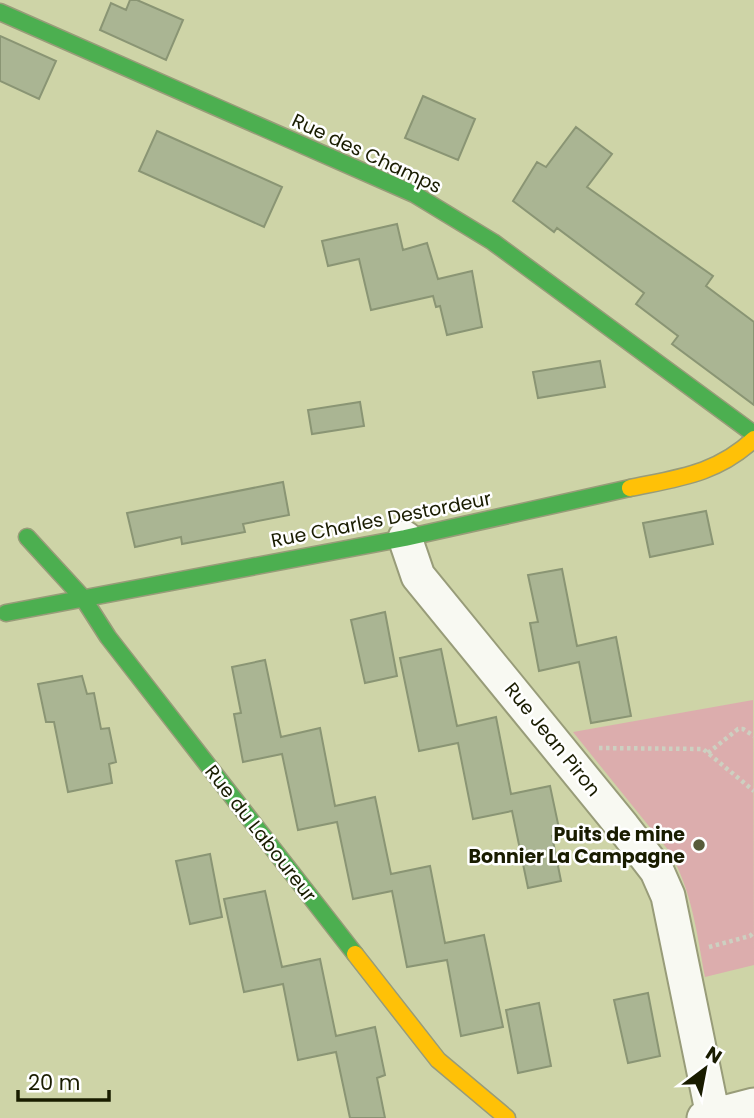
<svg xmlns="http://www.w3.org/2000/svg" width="754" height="1118" viewBox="0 0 754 1118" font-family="Poppins,sans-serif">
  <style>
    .green { fill: #dcadad }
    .building { fill: #aab593; stroke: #8a9574; stroke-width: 2 }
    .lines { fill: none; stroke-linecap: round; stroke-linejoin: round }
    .street-casing { stroke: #989c79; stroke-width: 37 }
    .fast-casing { stroke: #989c79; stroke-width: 19 }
    .slow-casing { stroke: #989c79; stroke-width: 19 }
    .path { stroke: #cdd0c1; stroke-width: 4.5; stroke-dasharray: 3.5 3.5; stroke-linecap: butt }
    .street { stroke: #f8f9f2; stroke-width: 33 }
    .fast { stroke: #4caf50; stroke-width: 16 }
    .slow { stroke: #ffc107; stroke-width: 16 }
    .poi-dot { fill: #585c3a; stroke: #fff; stroke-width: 2.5 }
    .labels { text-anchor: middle; stroke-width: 5; stroke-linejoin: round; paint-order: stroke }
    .street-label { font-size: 19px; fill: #191c00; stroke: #fff }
    .poi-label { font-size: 19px; font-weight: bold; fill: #191c00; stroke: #fff; text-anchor: end }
  </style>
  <rect width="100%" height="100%" fill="#ced4a7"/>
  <!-- green -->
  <path class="green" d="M 753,700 L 754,965 L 705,977 C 697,934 692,890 669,851 L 573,732 Z"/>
  <!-- building -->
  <path class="building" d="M 130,0 L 137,0 L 183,20 L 166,60 L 100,30 L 111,3 L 126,10 Z
    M 0,36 L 56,61 L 39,99 L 0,81 Z
    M 423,96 L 475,119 L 458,160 L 405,138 Z
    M 576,127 L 612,154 L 587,187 L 713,276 L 706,286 L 754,322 L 754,405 L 672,344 L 678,336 L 636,304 L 644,293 L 557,228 L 554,232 L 513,201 L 537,162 L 546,167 Z
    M 157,131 L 282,187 L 264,227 L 139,171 Z
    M 397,224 L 403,250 L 427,243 L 438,279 L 472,271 L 482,327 L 447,335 L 440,306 L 436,307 L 433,296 L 371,310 L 359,259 L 328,266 L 322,241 Z
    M 600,361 L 605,387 L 538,398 L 533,372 Z
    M 360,402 L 364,426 L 312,434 L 308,410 Z
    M 283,482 L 289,515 L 243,524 L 245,532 L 182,544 L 181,537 L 135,547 L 127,513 Z
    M 706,511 L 713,544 L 650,557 L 643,523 Z
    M 562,569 L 577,646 L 616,637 L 631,716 L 591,723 L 579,662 L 539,671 L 530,623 L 538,622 L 528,575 Z
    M 385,612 L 397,676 L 365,683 L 351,620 Z
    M 441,649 L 457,726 L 496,717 L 511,794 L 550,786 L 560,833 L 552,836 L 561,881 L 528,888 L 512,811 L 473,819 L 458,743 L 419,751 L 400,658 Z
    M 265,660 L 281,737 L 320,728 L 335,806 L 375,797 L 391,874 L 430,866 L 445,943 L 484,935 L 503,1027 L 461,1036 L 447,960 L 407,967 L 392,891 L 353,899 L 337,822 L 298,830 L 282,754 L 243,762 L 234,714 L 241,713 L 232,667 Z
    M 82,676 L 87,694 L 94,693 L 101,729 L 109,728 L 116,762 L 109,764 L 112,783 L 68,792 L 54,722 L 46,722 L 38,684 Z
    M 210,854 L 222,917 L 190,924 L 176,861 Z
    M 265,891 L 282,967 L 320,959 L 336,1036 L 375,1027 L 385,1075 L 377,1078 L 385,1118 L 350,1118 L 336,1052 L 298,1060 L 283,984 L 244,992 L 224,899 Z
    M 648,993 L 660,1056 L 628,1063 L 614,1000 Z
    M 539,1003 L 551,1066 L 518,1073 L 506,1010 Z"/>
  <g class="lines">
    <defs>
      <path id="street" d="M 405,538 L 418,576 L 623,827 L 657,871 L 668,896 L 713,1116
        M 704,1118 L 754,1105"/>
      <path id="fast" d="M 0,12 L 414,194 L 493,242 L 754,434
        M 27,537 L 83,598 L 108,637 L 355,954
        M 6,613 L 405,538 L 630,488"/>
      <path id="slow" d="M 630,488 C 678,478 717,474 754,439
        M 355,954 L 438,1060 L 507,1118"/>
    </defs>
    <!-- street casing -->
    <use href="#street" class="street-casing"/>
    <!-- fast casing -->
    <use href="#fast" class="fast-casing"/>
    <!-- slow casing -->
    <use href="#slow" class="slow-casing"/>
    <!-- path -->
    <path class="path" d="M 599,748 L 703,749 L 754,791
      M 708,753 L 738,729 L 743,729 L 754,736
      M 709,947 L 750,936 L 754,932"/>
    <!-- street -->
    <use href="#street" class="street"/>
    <!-- fast -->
    <use href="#fast" class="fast"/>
    <!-- slow -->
    <use href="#slow" class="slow"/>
  </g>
  <!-- markers -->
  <circle class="poi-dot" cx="699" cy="845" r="7"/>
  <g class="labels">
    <!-- street labels -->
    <g class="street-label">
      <text transform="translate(367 153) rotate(25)" y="7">Rue des Champs</text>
      <text transform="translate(381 519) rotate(-11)" y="7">Rue Charles Destordeur</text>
      <text transform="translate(553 739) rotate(51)" y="7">Rue Jean Piron</text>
      <text transform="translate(261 833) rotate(52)" y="7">Rue du Laboureur</text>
    </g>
    <!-- poi labels -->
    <g class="poi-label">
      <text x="685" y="841">Puits de mine<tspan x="685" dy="22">Bonnier La Campagne</tspan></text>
    </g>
  </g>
  <!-- north arrow -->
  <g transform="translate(705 1069) rotate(32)" stroke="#ffffff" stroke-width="5" paint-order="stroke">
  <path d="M0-5L12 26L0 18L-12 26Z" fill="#191c00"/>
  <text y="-10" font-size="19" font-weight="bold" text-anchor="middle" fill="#191c00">N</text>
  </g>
  <!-- scale -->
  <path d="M18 1090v10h91v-10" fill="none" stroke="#191c00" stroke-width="3.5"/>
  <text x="28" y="1090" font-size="21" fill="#191c00" stroke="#ffffff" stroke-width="5" paint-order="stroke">20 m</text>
</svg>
